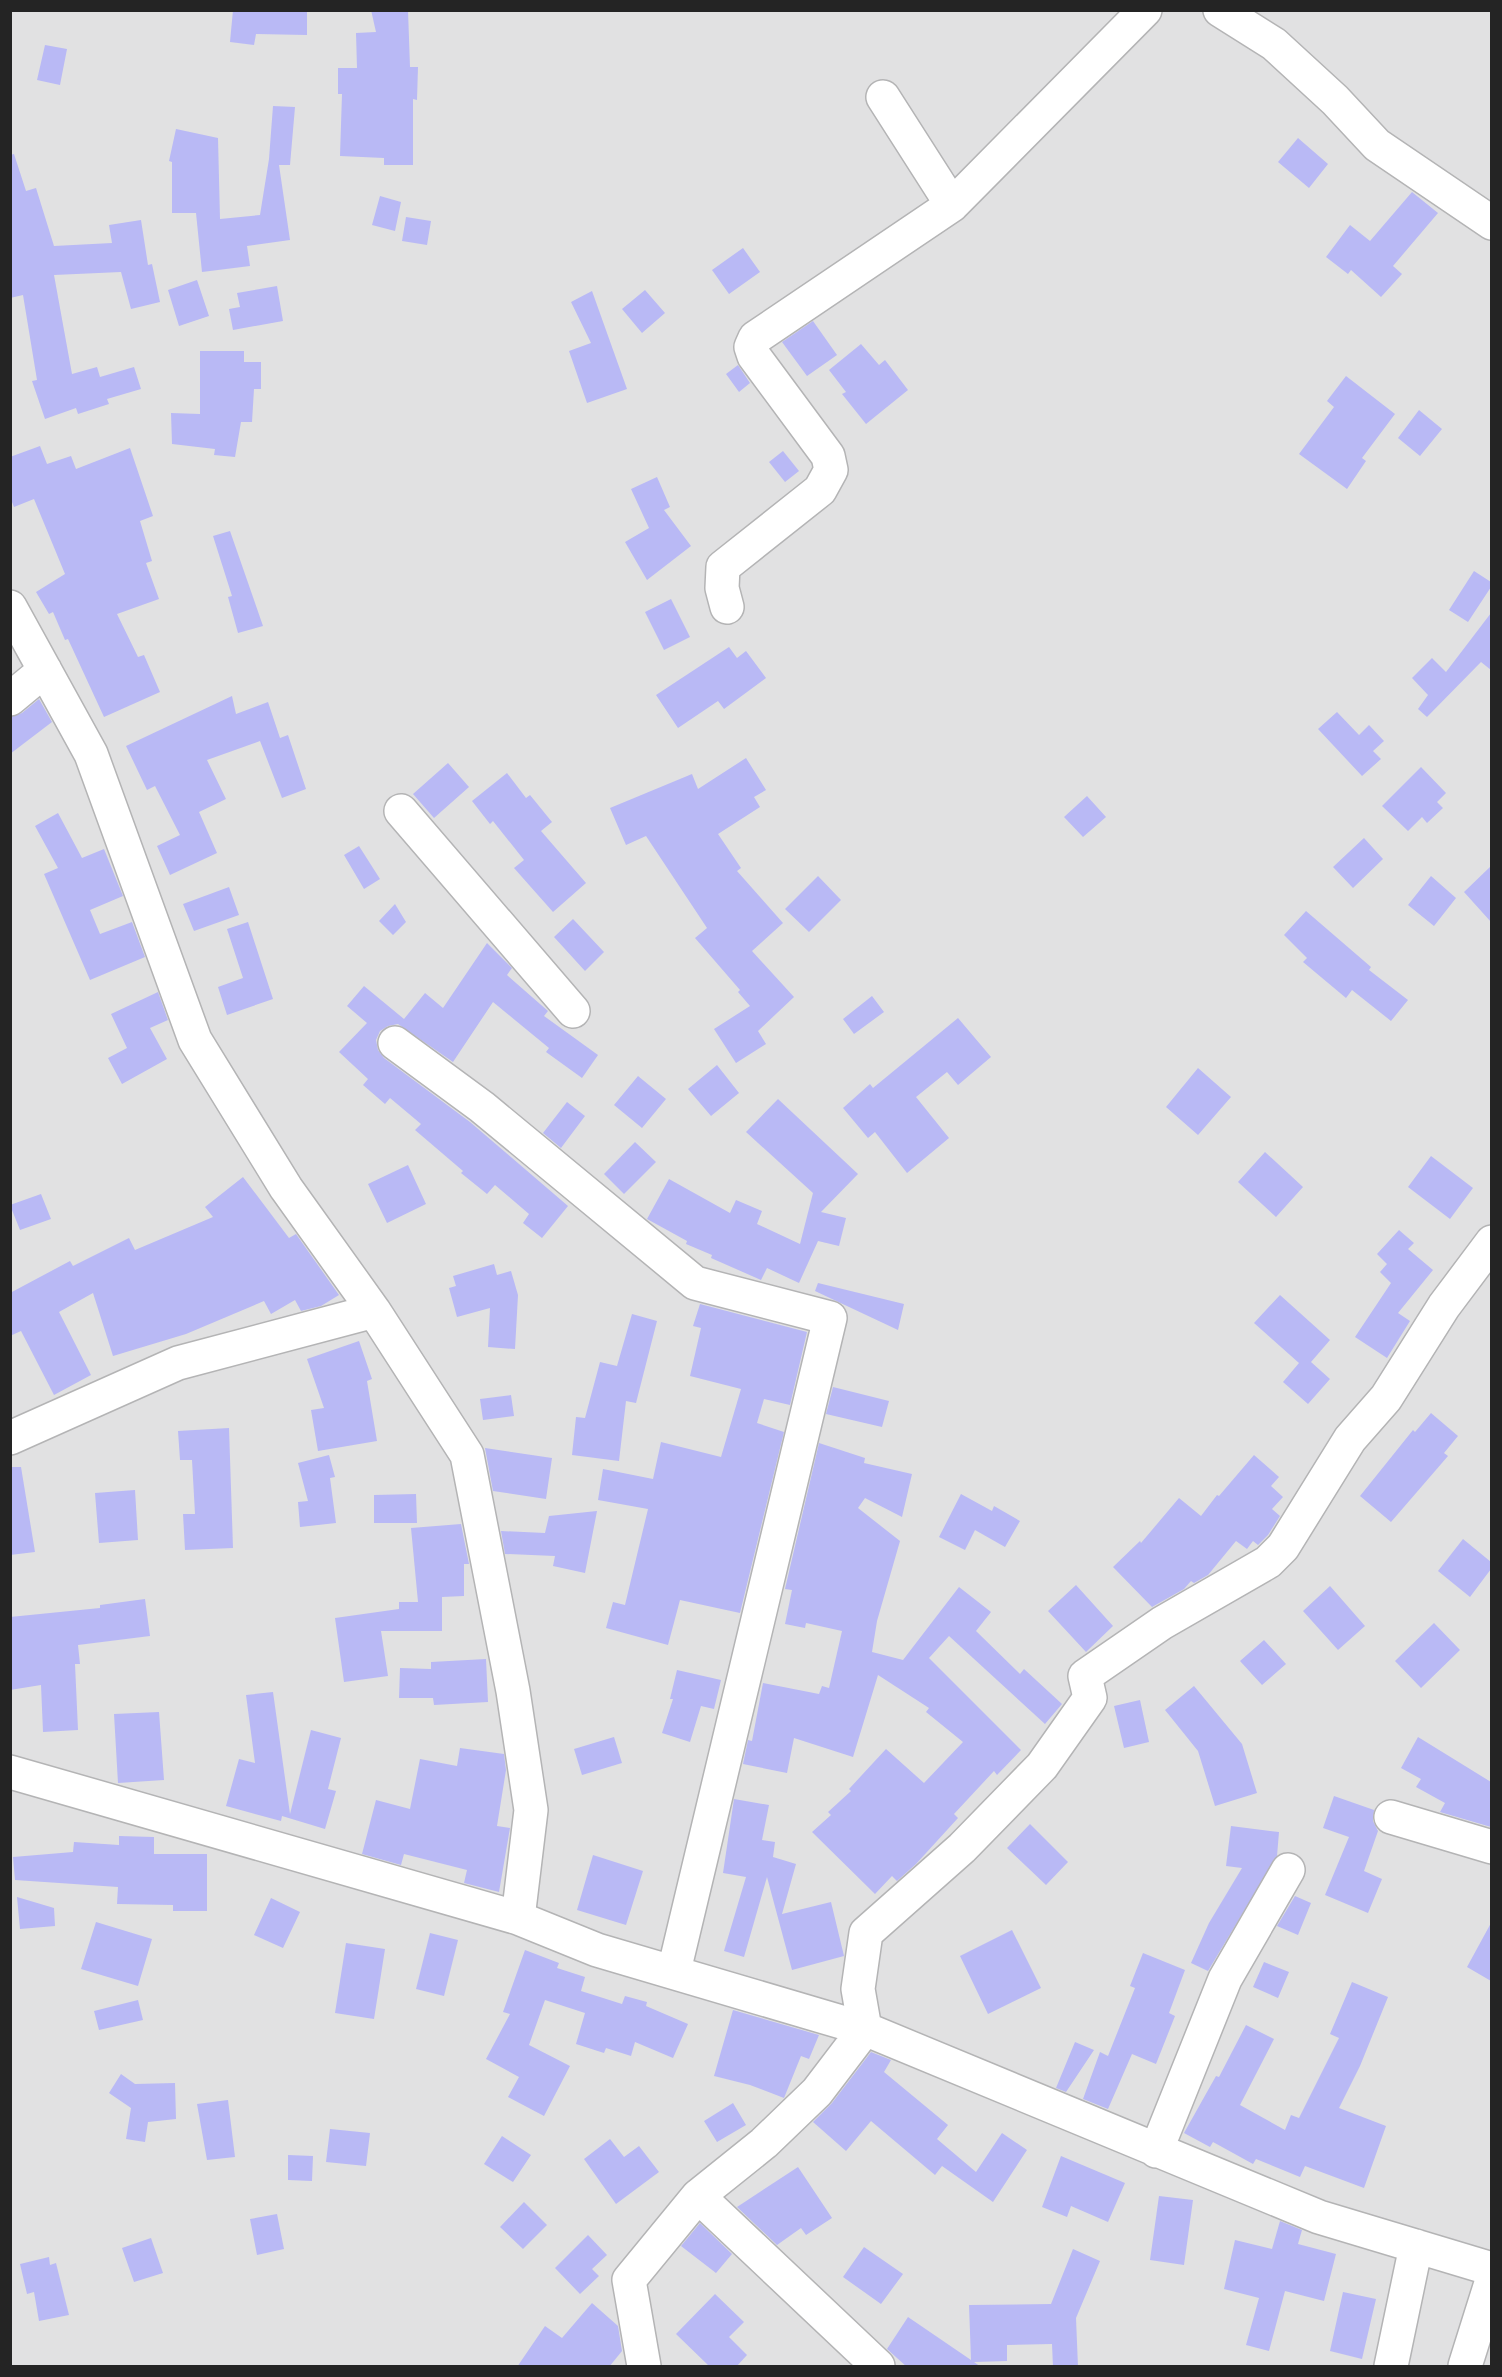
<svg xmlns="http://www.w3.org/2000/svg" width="1502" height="2377" viewBox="0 0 1502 2377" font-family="Rubik,sans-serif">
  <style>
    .building { fill: #b9b9f5 }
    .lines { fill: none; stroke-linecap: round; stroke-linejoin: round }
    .minor-casing { stroke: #b4b4b5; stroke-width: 36 }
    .minor { stroke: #fff; stroke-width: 33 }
  </style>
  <rect width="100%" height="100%" fill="#e1e1e2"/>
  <!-- building -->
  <path class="building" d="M 233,10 L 307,10 L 307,35 L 256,34 L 254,45 L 230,42 Z
    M 371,10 L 408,10 L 410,67 L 418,67 L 417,100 L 413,99 L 413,165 L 384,165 L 384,158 L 340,156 L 342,94 L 338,94 L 338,68 L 357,68 L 356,33 L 376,32 Z
    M 45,45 L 67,49 L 60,85 L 37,80 Z
    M 273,106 L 295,107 L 290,165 L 279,165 L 290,240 L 247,246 L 250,266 L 202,272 L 196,213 L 172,213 L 172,162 L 169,161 L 176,129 L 218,138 L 220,219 L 260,215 L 269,159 Z
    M 1298,138 L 1328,164 L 1309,188 L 1278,162 Z
    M 14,154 L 26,191 L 36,188 L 54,246 L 112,243 L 109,225 L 141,220 L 148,265 L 152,264 L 160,302 L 131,309 L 121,272 L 54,275 L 72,374 L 97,367 L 100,377 L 134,367 L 141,389 L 107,399 L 109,404 L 78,414 L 76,408 L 45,419 L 32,381 L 37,380 L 23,295 L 10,298 L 10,155 Z
    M 1412,192 L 1438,213 L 1393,266 L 1402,274 L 1381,297 L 1351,270 L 1348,274 L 1326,257 L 1350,225 L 1370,241 Z
    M 380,196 L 401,202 L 395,231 L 372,225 Z
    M 406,217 L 431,221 L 427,245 L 402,241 Z
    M 743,248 L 760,272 L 729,294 L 712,270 Z
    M 197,280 L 209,316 L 179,326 L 168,290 Z
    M 277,286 L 283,321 L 233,330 L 229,309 L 240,307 L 237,293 Z
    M 645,290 L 665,313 L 642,333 L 622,309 Z
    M 592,291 L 627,389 L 587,403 L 569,351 L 591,343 L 571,302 Z
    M 813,321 L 837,355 L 807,376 L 782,342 Z
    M 861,344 L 879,365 L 885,360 L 908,390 L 866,424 L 842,394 L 846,392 L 829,370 Z
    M 200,351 L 244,351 L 244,362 L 261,362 L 261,389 L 254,389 L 252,422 L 241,422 L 235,457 L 214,455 L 215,449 L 172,444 L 171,413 L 200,414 Z
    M 738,365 L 750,383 L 739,392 L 726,374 Z
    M 1346,376 L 1395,414 L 1362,458 L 1366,461 L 1347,489 L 1299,454 L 1334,407 L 1327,401 Z
    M 1419,410 L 1442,429 L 1420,456 L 1398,438 Z
    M 40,446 L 47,464 L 71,456 L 76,469 L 130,448 L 153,516 L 140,521 L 152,561 L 146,563 L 159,599 L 117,614 L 138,657 L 144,655 L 160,692 L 104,717 L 68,639 L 65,640 L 53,612 L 49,614 L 36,592 L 65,574 L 34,499 L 14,507 L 10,497 L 10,457 Z
    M 783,451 L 799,471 L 785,482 L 769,462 Z
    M 657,477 L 670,507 L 664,510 L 691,546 L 647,580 L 625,542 L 649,528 L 631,489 Z
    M 230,531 L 263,626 L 238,633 L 228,597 L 232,596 L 213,536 Z
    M 1474,571 L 1491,582 L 1491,587 L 1468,622 L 1449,610 Z
    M 671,599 L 690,637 L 664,650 L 645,612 Z
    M 1491,613 L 1491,670 L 1481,662 L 1427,717 L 1418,709 L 1428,695 L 1412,678 L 1432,658 L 1446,672 Z
    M 729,647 L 737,658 L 746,651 L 766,678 L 724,709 L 718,701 L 678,728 L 656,695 Z
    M 232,696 L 236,714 L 268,702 L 280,738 L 288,735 L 306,789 L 282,798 L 260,741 L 207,760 L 226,799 L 199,812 L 217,853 L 170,875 L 157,846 L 180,835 L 155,786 L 147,790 L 126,746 Z
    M 39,699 L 52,722 L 10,754 L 10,717 L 22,713 Z
    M 1337,712 L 1359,735 L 1369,725 L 1384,741 L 1373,751 L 1381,759 L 1362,776 L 1318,729 Z
    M 746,758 L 766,790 L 754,797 L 760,807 L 718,834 L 741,868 L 737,871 L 783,923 L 752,951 L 794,997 L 758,1031 L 766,1044 L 736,1063 L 714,1029 L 750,1006 L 738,992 L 740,990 L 695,938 L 707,928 L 646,836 L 626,845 L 610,808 L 692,774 L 698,789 Z
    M 448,763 L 469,787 L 434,818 L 413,794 Z
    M 1421,767 L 1446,793 L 1437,802 L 1443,808 L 1427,823 L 1422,817 L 1408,831 L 1382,806 Z
    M 507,773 L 526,798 L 530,795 L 552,822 L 541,831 L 586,883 L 553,912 L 514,868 L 524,860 L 493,821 L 490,824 L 472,801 Z
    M 1087,796 L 1106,817 L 1083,837 L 1064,817 Z
    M 58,813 L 82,858 L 104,849 L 123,896 L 90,910 L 100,934 L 132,922 L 145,957 L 90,980 L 44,874 L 58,868 L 35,826 Z
    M 1364,838 L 1383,859 L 1353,888 L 1333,867 Z
    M 359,846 L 380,879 L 364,889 L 344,855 Z
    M 1491,866 L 1491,922 L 1464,892 Z
    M 818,876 L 841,900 L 809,932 L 785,909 Z
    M 1431,876 L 1456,898 L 1434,926 L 1408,905 Z
    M 229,887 L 239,915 L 194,931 L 183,904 Z
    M 395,904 L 406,922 L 393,935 L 379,921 Z
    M 1306,911 L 1371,967 L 1369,970 L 1408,1000 L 1391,1021 L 1352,990 L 1346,998 L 1303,962 L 1307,958 L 1284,935 Z
    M 573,919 L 604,952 L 585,971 L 554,937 Z
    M 248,922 L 273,999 L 227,1015 L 218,987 L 243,978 L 227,929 Z
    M 487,943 L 512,968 L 507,975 L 548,1011 L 544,1016 L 598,1055 L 582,1078 L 546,1052 L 549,1048 L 493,1002 L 453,1062 L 398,1024 L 388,1026 L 380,1031 L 376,1040 L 378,1050 L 384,1058 L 470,1122 L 568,1206 L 542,1238 L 523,1223 L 529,1214 L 495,1185 L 487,1194 L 461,1173 L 463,1171 L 415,1130 L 421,1124 L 390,1098 L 385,1104 L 363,1085 L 368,1079 L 339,1052 L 367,1023 L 347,1006 L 364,986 L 404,1019 L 425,993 L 443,1008 Z
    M 158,992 L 168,1020 L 150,1028 L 167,1059 L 122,1084 L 108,1058 L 127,1048 L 111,1014 Z
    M 872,996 L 884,1012 L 854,1034 L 843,1019 Z
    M 958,1018 L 991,1057 L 958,1085 L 947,1072 L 916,1097 L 949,1138 L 907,1173 L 875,1132 L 868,1138 L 843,1108 L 870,1084 L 873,1088 Z
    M 717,1065 L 739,1093 L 711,1116 L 688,1089 Z
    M 1198,1068 L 1231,1097 L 1198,1135 L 1166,1107 Z
    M 638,1076 L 666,1099 L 642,1128 L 614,1105 Z
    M 778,1099 L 858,1174 L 821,1212 L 846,1218 L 839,1246 L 818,1241 L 799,1283 L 767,1268 L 761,1280 L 711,1258 L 712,1255 L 686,1244 L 687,1241 L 647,1219 L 669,1179 L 730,1213 L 736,1200 L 762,1211 L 757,1224 L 800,1244 L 813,1193 L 746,1132 Z
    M 567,1102 L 585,1116 L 561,1148 L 543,1133 Z
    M 635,1142 L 656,1162 L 624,1194 L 604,1174 Z
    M 1265,1152 L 1303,1187 L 1276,1217 L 1238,1182 Z
    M 1431,1156 L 1473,1188 L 1450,1219 L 1408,1187 Z
    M 408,1165 L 426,1204 L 387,1223 L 368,1184 Z
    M 243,1177 L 289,1238 L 296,1234 L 339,1295 L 321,1306 L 301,1311 L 295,1300 L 271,1314 L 264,1301 L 186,1334 L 113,1356 L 93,1293 L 59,1312 L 91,1375 L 54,1395 L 21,1331 L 10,1336 L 10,1293 L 70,1261 L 73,1266 L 129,1238 L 135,1250 L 213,1217 L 205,1207 Z
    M 41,1194 L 51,1219 L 20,1230 L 10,1205 Z
    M 1399,1230 L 1414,1243 L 1408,1249 L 1433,1270 L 1398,1313 L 1410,1321 L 1387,1358 L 1355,1337 L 1391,1283 L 1380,1272 L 1387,1264 L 1377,1254 Z
    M 494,1264 L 497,1275 L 511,1271 L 518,1295 L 515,1349 L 488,1347 L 490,1308 L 457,1317 L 449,1288 L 456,1286 L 453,1276 Z
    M 818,1283 L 904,1304 L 898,1330 L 815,1291 Z
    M 1280,1295 L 1330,1340 L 1311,1362 L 1330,1379 L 1308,1404 L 1283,1382 L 1299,1363 L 1254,1323 Z
    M 700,1304 L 807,1332 L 790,1405 L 764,1399 L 757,1423 L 784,1432 L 740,1613 L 680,1600 L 668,1645 L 606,1628 L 613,1602 L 625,1605 L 648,1509 L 598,1500 L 603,1469 L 653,1479 L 661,1442 L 721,1457 L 741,1389 L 690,1376 L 701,1328 L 693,1326 Z
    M 632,1314 L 657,1321 L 636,1403 L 626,1401 L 619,1461 L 572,1455 L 576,1417 L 585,1418 L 600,1362 L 617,1366 Z
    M 359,1341 L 372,1379 L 367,1381 L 377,1441 L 318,1451 L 311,1410 L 324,1408 L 307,1359 Z
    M 833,1387 L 889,1401 L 882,1427 L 826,1414 Z
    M 511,1395 L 514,1416 L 483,1420 L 480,1399 Z
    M 1431,1413 L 1458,1436 L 1444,1453 L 1448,1456 L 1391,1522 L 1360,1496 L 1413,1430 L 1415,1432 Z
    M 229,1428 L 233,1548 L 185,1550 L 183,1514 L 195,1514 L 192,1460 L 180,1460 L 178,1431 Z
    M 819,1443 L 865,1458 L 864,1463 L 912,1474 L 902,1517 L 865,1498 L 858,1508 L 900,1541 L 877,1621 L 872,1652 L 903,1660 L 959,1587 L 991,1612 L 976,1631 L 1020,1674 L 1024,1669 L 1062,1704 L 1045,1724 L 949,1636 L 929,1658 L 1021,1750 L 997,1775 L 994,1771 L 954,1814 L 958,1818 L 916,1864 L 897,1881 L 892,1876 L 875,1894 L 812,1832 L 831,1815 L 828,1812 L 851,1791 L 849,1789 L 886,1749 L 924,1783 L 963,1742 L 926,1712 L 929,1708 L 878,1675 L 853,1757 L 794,1738 L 787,1773 L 743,1764 L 748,1740 L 752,1741 L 763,1683 L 819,1694 L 822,1686 L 829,1688 L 842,1631 L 806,1623 L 805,1628 L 785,1624 L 792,1590 L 785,1589 Z
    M 485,1448 L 552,1458 L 546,1499 L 493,1491 Z
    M 329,1455 L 335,1477 L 330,1478 L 336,1523 L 300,1527 L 298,1502 L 308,1501 L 298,1463 Z
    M 1254,1455 L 1279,1477 L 1271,1486 L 1283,1497 L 1272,1509 L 1280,1516 L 1268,1535 L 1258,1545 L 1253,1541 L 1247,1549 L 1236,1541 L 1208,1575 L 1194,1583 L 1191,1581 L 1184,1589 L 1152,1607 L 1113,1567 L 1140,1541 L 1141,1543 L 1179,1498 L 1201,1516 L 1217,1495 L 1219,1496 Z
    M 10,1467 L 21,1467 L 35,1552 L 10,1555 Z
    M 135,1490 L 138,1540 L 99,1543 L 95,1493 Z
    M 416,1494 L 417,1523 L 374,1523 L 374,1495 Z
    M 961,1494 L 992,1511 L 994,1506 L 1020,1521 L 1005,1547 L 975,1530 L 965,1550 L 939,1537 Z
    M 597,1511 L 585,1573 L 553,1566 L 555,1556 L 505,1554 L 501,1531 L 545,1533 L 549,1516 Z
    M 461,1524 L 469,1564 L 464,1564 L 464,1596 L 442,1597 L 442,1631 L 381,1631 L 388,1676 L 344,1682 L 335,1618 L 399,1609 L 399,1602 L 418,1602 L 411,1528 Z
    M 1463,1539 L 1491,1562 L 1491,1569 L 1470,1597 L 1438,1571 Z
    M 1076,1585 L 1113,1626 L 1086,1652 L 1048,1611 Z
    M 1330,1586 L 1365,1626 L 1338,1650 L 1303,1611 Z
    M 145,1599 L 150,1636 L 78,1645 L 80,1664 L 75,1664 L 78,1730 L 43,1732 L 41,1685 L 10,1690 L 10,1617 L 100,1608 L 100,1605 Z
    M 1434,1623 L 1460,1650 L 1421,1688 L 1395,1661 Z
    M 1264,1640 L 1286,1664 L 1262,1685 L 1240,1661 Z
    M 486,1659 L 488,1702 L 434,1705 L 433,1698 L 399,1698 L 400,1668 L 431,1669 L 431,1662 Z
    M 677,1670 L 721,1680 L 714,1709 L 701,1706 L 690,1742 L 662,1733 L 673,1699 L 670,1699 Z
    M 1194,1686 L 1242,1744 L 1257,1793 L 1215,1806 L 1198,1751 L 1165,1710 Z
    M 273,1692 L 290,1814 L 311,1730 L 341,1738 L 328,1789 L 336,1791 L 325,1829 L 282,1816 L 281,1821 L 226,1806 L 239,1759 L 255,1763 L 246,1695 Z
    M 1140,1700 L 1149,1742 L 1124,1748 L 1114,1706 Z
    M 159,1712 L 164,1780 L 118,1783 L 114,1714 Z
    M 614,1737 L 622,1763 L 582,1775 L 574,1749 Z
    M 1418,1737 L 1491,1782 L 1491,1827 L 1440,1812 L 1445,1803 L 1416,1787 L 1421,1779 L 1401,1768 Z
    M 460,1748 L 504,1754 L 506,1770 L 497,1826 L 510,1828 L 499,1892 L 464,1883 L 467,1870 L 404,1854 L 401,1865 L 362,1854 L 376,1800 L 410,1809 L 420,1759 L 457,1766 Z
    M 1334,1796 L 1374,1810 L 1373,1821 L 1378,1831 L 1364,1871 L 1382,1879 L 1368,1913 L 1325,1895 L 1349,1837 L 1323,1828 Z
    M 734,1799 L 769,1805 L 762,1840 L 775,1842 L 773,1857 L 796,1864 L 782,1914 L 831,1902 L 844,1956 L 792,1970 L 767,1877 L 744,1957 L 724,1951 L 746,1877 L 723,1873 Z
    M 1030,1824 L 1068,1862 L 1046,1885 L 1007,1848 Z
    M 1231,1826 L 1279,1832 L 1277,1856 L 1208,1971 L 1191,1963 L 1209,1923 L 1242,1868 L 1226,1866 Z
    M 119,1836 L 154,1837 L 154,1854 L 207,1854 L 207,1911 L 173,1911 L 173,1905 L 117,1904 L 118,1887 L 15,1880 L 13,1857 L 73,1852 L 74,1842 L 119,1845 Z
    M 593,1855 L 643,1871 L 626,1925 L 577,1910 Z
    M 1295,1896 L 1311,1903 L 1298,1935 L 1277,1926 Z
    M 17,1897 L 54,1908 L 55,1926 L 20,1929 Z
    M 271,1898 L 300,1912 L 283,1948 L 254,1935 Z
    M 96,1922 L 152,1939 L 138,1986 L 81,1969 Z
    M 1491,1923 L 1491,1981 L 1467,1967 Z
    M 1012,1930 L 1041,1988 L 988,2014 L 960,1956 Z
    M 430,1933 L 458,1940 L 444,1996 L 416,1989 Z
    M 346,1943 L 385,1949 L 374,2019 L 335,2013 Z
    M 525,1950 L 559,1963 L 557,1968 L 585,1977 L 581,1991 L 622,2004 L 625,1996 L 647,2002 L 646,2006 L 688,2024 L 673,2058 L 635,2042 L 631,2056 L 606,2048 L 604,2053 L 576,2044 L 585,2013 L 545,2000 L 529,2045 L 570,2066 L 544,2116 L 508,2097 L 519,2077 L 486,2059 L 510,2014 L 503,2012 Z
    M 1143,1953 L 1185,1970 L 1169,2013 L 1175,2016 L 1156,2064 L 1132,2054 L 1108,2109 L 1083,2099 L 1100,2052 L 1108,2056 L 1135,1988 L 1130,1986 Z
    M 1264,1962 L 1289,1972 L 1278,1998 L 1253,1987 Z
    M 1352,1982 L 1388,1997 L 1360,2066 L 1339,2108 L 1386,2126 L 1364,2188 L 1305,2166 L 1300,2177 L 1256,2159 L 1253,2164 L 1213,2142 L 1210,2147 L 1184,2133 L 1216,2076 L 1219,2077 L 1246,2025 L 1274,2039 L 1240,2105 L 1285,2130 L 1291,2115 L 1299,2118 L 1339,2038 L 1330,2034 Z
    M 138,2000 L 143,2020 L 99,2030 L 94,2011 Z
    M 733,2010 L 819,2035 L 809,2059 L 801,2056 L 784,2098 L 750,2085 L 714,2076 Z
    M 1075,2042 L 1094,2050 L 1066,2092 L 1056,2088 Z
    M 871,2052 L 891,2060 L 884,2072 L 948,2125 L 937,2139 L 976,2172 L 1002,2133 L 1027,2150 L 993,2202 L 942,2166 L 935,2175 L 871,2121 L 846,2151 L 813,2122 L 832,2103 Z
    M 121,2074 L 135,2084 L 175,2083 L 176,2119 L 148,2122 L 145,2142 L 126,2139 L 131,2108 L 109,2093 Z
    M 228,2100 L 235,2157 L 207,2160 L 197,2104 Z
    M 733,2103 L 746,2125 L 717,2142 L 704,2121 Z
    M 330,2129 L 370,2133 L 366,2166 L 326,2162 Z
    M 502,2136 L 531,2155 L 513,2182 L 484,2164 Z
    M 610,2139 L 624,2157 L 639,2146 L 659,2172 L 616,2204 L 584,2159 Z
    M 288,2155 L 313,2156 L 312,2181 L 288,2180 Z
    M 1061,2156 L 1125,2183 L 1108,2222 L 1071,2206 L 1067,2217 L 1042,2207 Z
    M 798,2167 L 832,2218 L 806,2235 L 801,2228 L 777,2245 L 737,2207 Z
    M 1159,2196 L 1193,2200 L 1184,2265 L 1150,2260 Z
    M 524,2202 L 547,2225 L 523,2249 L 500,2227 Z
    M 277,2214 L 284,2249 L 257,2255 L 250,2219 Z
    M 1280,2221 L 1302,2230 L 1298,2244 L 1336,2254 L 1324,2301 L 1285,2291 L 1269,2351 L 1246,2345 L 1259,2298 L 1224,2289 L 1235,2240 L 1272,2249 Z
    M 700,2223 L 732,2254 L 716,2273 L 681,2246 Z
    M 588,2235 L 607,2255 L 592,2269 L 599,2276 L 580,2294 L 555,2268 Z
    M 151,2238 L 163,2273 L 134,2282 L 122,2248 Z
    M 864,2247 L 903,2274 L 881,2304 L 843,2277 Z
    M 1073,2249 L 1100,2261 L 1076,2318 L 1078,2367 L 1053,2367 L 1052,2344 L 1007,2345 L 1007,2361 L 974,2362 L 981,2367 L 907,2367 L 887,2349 L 908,2317 L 971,2360 L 969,2305 L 1051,2304 Z
    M 49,2257 L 50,2265 L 56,2263 L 69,2315 L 39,2321 L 34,2292 L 27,2294 L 20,2264 Z
    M 1343,2292 L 1376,2299 L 1362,2359 L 1330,2351 Z
    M 715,2294 L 744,2322 L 729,2337 L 747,2355 L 736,2367 L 710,2367 L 676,2334 Z
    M 592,2303 L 618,2326 L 622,2351 L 609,2367 L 517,2367 L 545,2326 L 562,2338 Z"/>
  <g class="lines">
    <defs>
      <path id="minor" d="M 1220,10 L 1274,44 L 1335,100 L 1377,145 L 1492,223
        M 883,97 L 952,205
        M 10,607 L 91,754 L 195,1040 L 286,1188 L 374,1311 L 467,1455 L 513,1691 L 531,1810 L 518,1918
        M 727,607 L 722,588 L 723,567 L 820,490 L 831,470 L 828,456 L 754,356 L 751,347 L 755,338 L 952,205 L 1145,10
        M 10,699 L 45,670
        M 401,811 L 573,1011
        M 395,1043 L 482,1107 L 695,1283 L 830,1318 L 674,1971
        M 10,1438 L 178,1363 L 374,1311
        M 10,1772 L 518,1918 L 597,1950 L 865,2029 L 1319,2217 L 1492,2269
        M 1391,1817 L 1492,1847
        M 1156,2151 L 1225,1979 L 1288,1870
        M 698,2196 L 878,2366
        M 644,2366 L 629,2280 L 698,2196 L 764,2143 L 817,2092 L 865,2029 L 858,1989 L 866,1933 L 962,1848 L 1042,1766 L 1090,1698 L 1085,1676 L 1162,1623 L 1268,1562 L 1283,1547 L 1350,1439 L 1386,1398 L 1444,1306 L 1492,1242
        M 1391,2366 L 1416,2246
        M 1465,2366 L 1492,2280"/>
    </defs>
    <!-- minor casing -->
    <use href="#minor" class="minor-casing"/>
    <!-- minor -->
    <use href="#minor" class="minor"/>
  </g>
  <!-- border -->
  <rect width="1502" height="2377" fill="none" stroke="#242424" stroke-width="24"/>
</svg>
